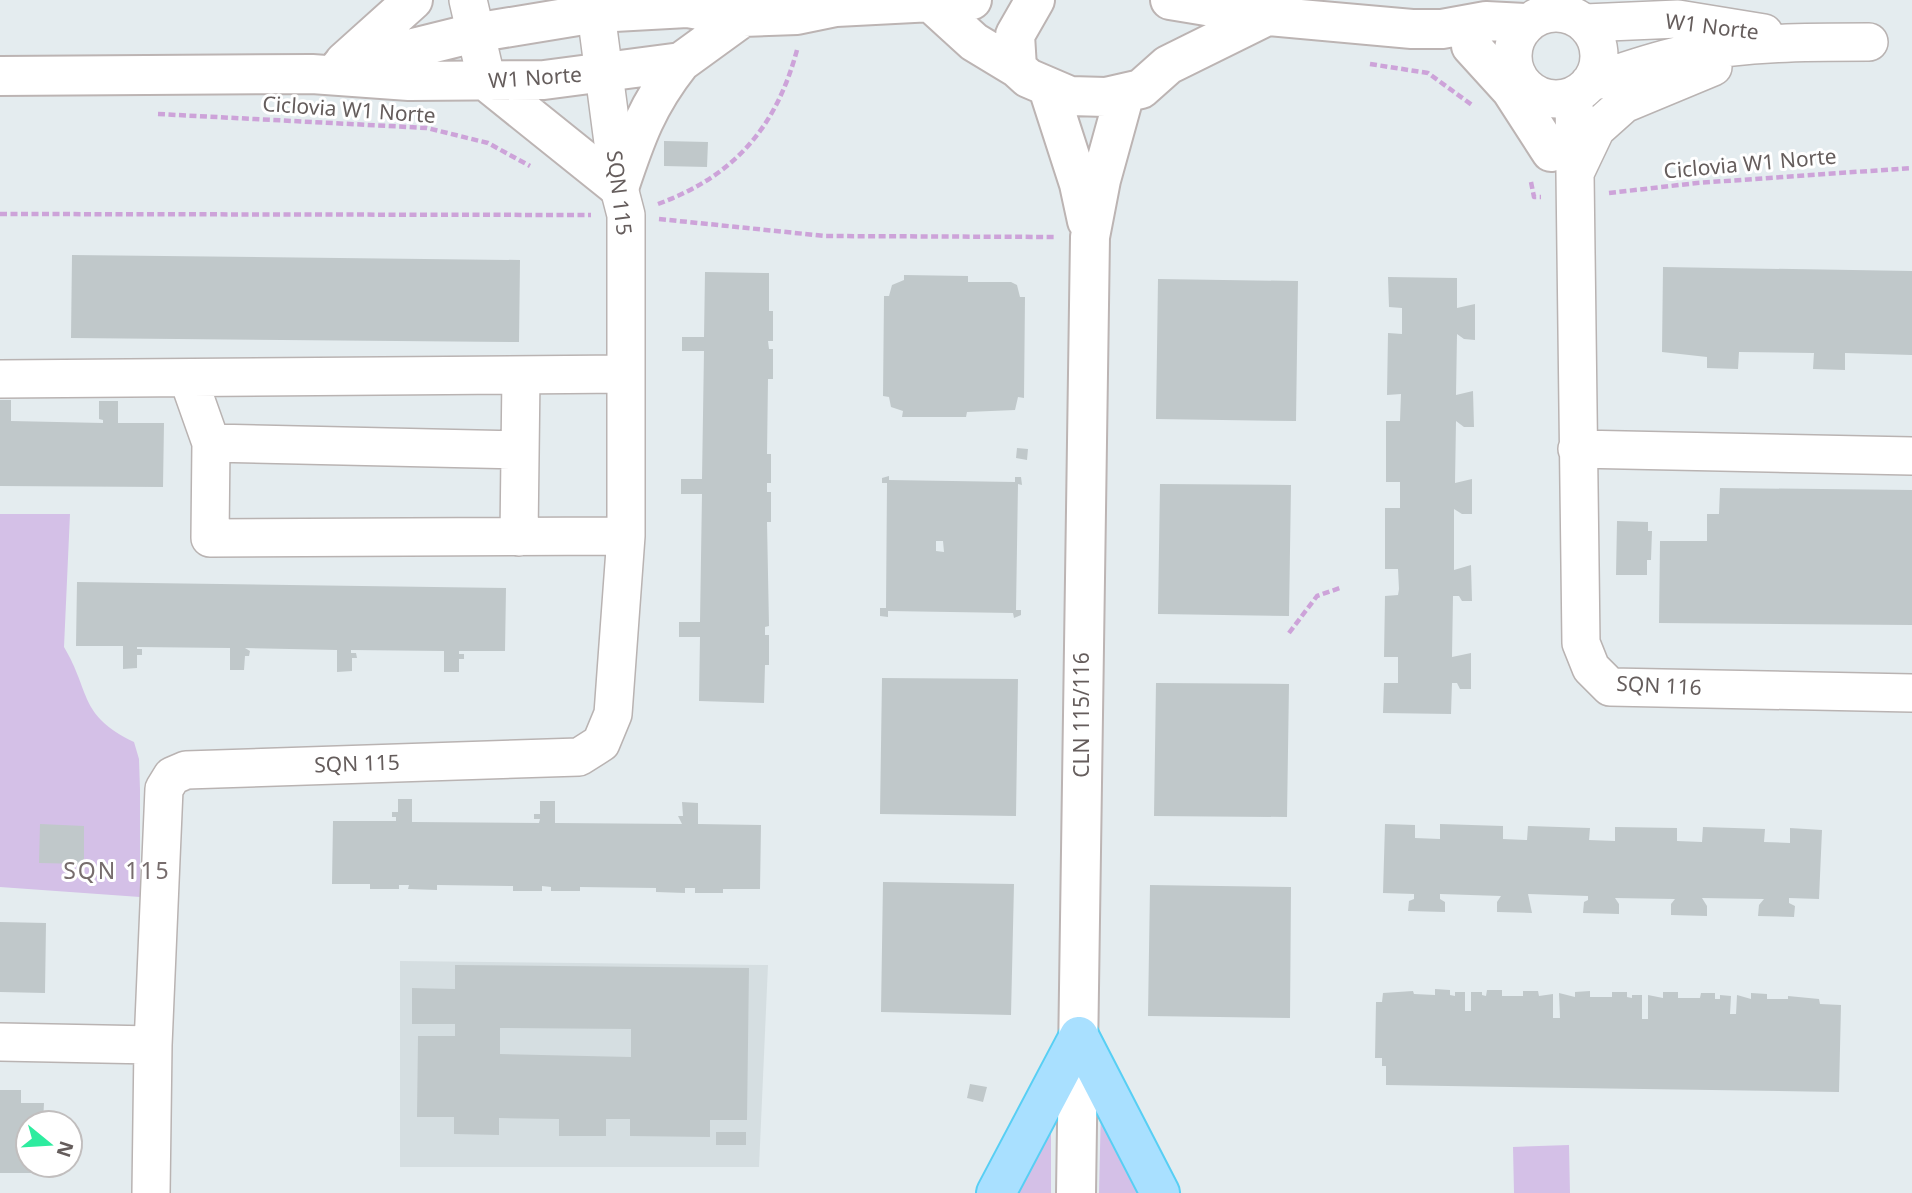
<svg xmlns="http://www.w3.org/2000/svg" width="1912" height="1193" viewBox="0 0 1912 1193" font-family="'Noto Sans',sans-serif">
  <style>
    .education { fill: #d5dee1 }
    .green { fill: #d4c0e7 }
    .building { fill: #c0c8ca; fill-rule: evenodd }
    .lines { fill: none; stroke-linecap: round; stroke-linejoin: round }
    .street-casing { stroke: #b9b3b2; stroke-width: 40 }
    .secondary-casing { stroke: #bcb4b3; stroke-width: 42 }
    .primary-casing { stroke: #58cff4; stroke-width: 42 }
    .path { stroke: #cda3d9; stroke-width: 4.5; stroke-dasharray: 7 3.5; stroke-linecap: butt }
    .street { stroke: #fff; stroke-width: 37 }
    .secondary { stroke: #fff; stroke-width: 38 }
    .primary { stroke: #a9e0ff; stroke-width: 38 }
    .labels { text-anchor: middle; stroke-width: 6; stroke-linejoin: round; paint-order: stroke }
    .street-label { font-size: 21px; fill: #655d5c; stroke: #fff }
    .neighbourhood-label { font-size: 23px; letter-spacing: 2px; fill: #776d6d; stroke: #fff }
  </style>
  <rect width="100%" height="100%" fill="#e4ecef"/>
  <!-- education -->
  <path class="education" d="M 400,961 L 768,965 L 759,1167 L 400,1167 Z"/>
  <!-- green -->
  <path class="green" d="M 0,514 L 70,514 L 64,647 C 91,692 78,715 134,742 L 139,759 L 140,789 L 140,897 L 0,887 Z
    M 1101,1106 L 1143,1193 L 1099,1193 Z
    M 1051,1120 L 1051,1193 L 1010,1193 Z
    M 1569,1145 L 1570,1193 L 1514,1193 L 1513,1147 Z"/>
  <!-- building -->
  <path class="building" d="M 664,141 L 708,142 L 707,167 L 664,166 Z
    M 72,255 L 520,260 L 519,342 L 71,338 Z
    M 1663,267 L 1912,271 L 1912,355 L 1845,353 L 1845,370 L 1813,369 L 1814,353 L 1739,352 L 1738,369 L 1707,368 L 1707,357 L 1662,352 Z
    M 705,272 L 769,273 L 769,311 L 773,311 L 773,341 L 768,341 L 769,349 L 773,349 L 773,379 L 768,379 L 767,454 L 771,454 L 771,483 L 767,483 L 767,492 L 771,492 L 771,522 L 767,522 L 769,626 L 765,627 L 765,635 L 769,635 L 769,665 L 765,665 L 764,703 L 699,701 L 700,637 L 679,637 L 679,622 L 700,622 L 702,494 L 681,494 L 681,479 L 702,479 L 704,351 L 682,351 L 682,337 L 704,337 Z
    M 904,275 L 968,276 L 968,282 L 1011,282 L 1017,285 L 1020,297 L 1025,297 L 1024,398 L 1018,397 L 1015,410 L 967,412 L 966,417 L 902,417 L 903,411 L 891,407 L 889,397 L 883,396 L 884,296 L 889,296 L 892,285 L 904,280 Z
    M 1388,277 L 1457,278 L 1457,308 L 1475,304 L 1475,340 L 1464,339 L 1457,334 L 1456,395 L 1473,391 L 1474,427 L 1464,427 L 1456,421 L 1455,483 L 1472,479 L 1472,514 L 1462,514 L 1454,509 L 1454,570 L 1471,565 L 1472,601 L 1462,601 L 1459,596 L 1453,596 L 1452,657 L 1471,653 L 1471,689 L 1460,689 L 1457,683 L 1452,683 L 1451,714 L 1383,713 L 1384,683 L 1398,683 L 1398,657 L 1384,657 L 1385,596 L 1398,595 L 1399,589 L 1398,569 L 1385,569 L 1385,508 L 1400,508 L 1400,482 L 1386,482 L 1386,421 L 1400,421 L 1401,394 L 1387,395 L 1388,333 L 1402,334 L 1402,308 L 1389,307 Z
    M 1158,279 L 1298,281 L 1296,421 L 1156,419 Z
    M 0,400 L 11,400 L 11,421 L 103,423 L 103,420 L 99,419 L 99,401 L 118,401 L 118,423 L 164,423 L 163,487 L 0,486 Z
    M 1017,448 L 1028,449 L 1027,460 L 1016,458 Z
    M 889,476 L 889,480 L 1015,482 L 1015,477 L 1021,477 L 1022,485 L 1018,484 L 1016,610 L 1021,610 L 1021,615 L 1014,618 L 1013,613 L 888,611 L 888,617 L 880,616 L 880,608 L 886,608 L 887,483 L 882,483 L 882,478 ZM 936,541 L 943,541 L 944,552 L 936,551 Z
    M 1160,484 L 1291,485 L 1289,616 L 1158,614 Z
    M 1720,488 L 1912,490 L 1912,625 L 1659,623 L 1660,541 L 1707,541 L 1707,514 L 1719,514 Z
    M 1617,521 L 1648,522 L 1648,531 L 1652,531 L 1651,560 L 1647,560 L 1647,575 L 1616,575 Z
    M 77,582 L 506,588 L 505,651 L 459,651 L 459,654 L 464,654 L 464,659 L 459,659 L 459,672 L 444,672 L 444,651 L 351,650 L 351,653 L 356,653 L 357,658 L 352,658 L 352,671 L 337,672 L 337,650 L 245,648 L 250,651 L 249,656 L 245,656 L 244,670 L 230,670 L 230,648 L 137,647 L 137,649 L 142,649 L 142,655 L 137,655 L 137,668 L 123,669 L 123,646 L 76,646 Z
    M 882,678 L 1018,679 L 1016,816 L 880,814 Z
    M 1156,683 L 1289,684 L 1287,817 L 1154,816 Z
    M 398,799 L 412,799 L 412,822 L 539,823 L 540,819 L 534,819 L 534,814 L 540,814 L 540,801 L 555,801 L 555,823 L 682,824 L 678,816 L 683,816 L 682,802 L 698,803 L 698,824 L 761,825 L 760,889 L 723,889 L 723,893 L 695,893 L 695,888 L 685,888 L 685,893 L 656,892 L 656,888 L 580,887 L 580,891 L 551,891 L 551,887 L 542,886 L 542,891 L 513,891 L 513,886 L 437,885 L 437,890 L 408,889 L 409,885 L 399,885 L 399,889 L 370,889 L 370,884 L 332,884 L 333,821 L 396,821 L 396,817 L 392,817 L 392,812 L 398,812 Z
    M 40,824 L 84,826 L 84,864 L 39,863 Z
    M 1385,824 L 1415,825 L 1415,838 L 1440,839 L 1440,824 L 1503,826 L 1503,839 L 1527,840 L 1528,826 L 1590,828 L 1589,840 L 1615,841 L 1615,827 L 1677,828 L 1677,841 L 1702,842 L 1703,827 L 1765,829 L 1764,842 L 1790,843 L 1790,828 L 1822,830 L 1819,899 L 1789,898 L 1789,903 L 1795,906 L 1794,917 L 1758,916 L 1759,905 L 1764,899 L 1702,898 L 1707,906 L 1707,916 L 1671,915 L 1671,904 L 1675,899 L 1615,898 L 1619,904 L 1619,914 L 1583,913 L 1584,902 L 1588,900 L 1588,896 L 1528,894 L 1532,913 L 1497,912 L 1497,902 L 1501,896 L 1440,894 L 1440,899 L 1445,902 L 1445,912 L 1408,911 L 1409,901 L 1414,899 L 1414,894 L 1383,893 Z
    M 883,882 L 1014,884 L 1011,1015 L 881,1012 Z
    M 1150,885 L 1291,887 L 1290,1018 L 1148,1016 Z
    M 0,922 L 46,923 L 45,993 L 0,992 Z
    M 455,965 L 749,968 L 747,1120 L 710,1120 L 710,1137 L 630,1136 L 630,1119 L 606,1119 L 606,1136 L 559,1136 L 559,1119 L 499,1118 L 499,1135 L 454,1134 L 454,1117 L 417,1117 L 418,1036 L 455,1036 L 455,1024 L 412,1024 L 412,988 L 455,989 ZM 500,1028 L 631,1029 L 631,1057 L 500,1054 Z
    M 1435,989 L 1450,990 L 1450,995 L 1455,996 L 1455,992 L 1465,992 L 1465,1011 L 1471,1011 L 1471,992 L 1482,992 L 1482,995 L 1486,996 L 1487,990 L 1502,990 L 1502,996 L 1523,996 L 1523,991 L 1538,991 L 1539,996 L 1553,994 L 1553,1018 L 1560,1018 L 1559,993 L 1575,997 L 1575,992 L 1590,991 L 1590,997 L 1612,997 L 1612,992 L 1627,992 L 1627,997 L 1632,998 L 1632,995 L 1642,995 L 1642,1019 L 1648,1019 L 1648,995 L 1663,998 L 1663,992 L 1678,992 L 1678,998 L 1700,998 L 1701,993 L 1715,993 L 1715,999 L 1720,999 L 1720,995 L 1731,996 L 1730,1014 L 1736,1014 L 1737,995 L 1751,999 L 1751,993 L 1767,994 L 1767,999 L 1788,999 L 1788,996 L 1819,999 L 1820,1004 L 1841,1005 L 1839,1092 L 1386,1085 L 1386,1066 L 1382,1066 L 1382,1058 L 1375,1058 L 1376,1002 L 1382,1002 L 1383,993 L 1413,991 L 1414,994 L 1435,995 Z
    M 970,1084 L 987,1087 L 983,1102 L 967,1098 Z
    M 0,1090 L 21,1090 L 21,1103 L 44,1103 L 43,1123 L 28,1123 L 28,1165 L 43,1165 L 43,1173 L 0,1173 Z
    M 716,1132 L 746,1132 L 746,1145 L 716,1145 Z"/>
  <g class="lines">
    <defs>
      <path id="street" d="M 468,0 L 487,82
        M1513 56a43 43 0 1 1 86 0a43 43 0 1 1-86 0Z
        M 1585,23 L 1678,19 L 1764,33
        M 1589,83 C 1621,73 1654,60 1687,54 C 1746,42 1809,42 1869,42
        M 1574,95 L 1581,643 L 1591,668 L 1610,687 L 1912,693
        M 1576,171 L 1596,129 L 1624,104 L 1713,67
        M 188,378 L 211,443 L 210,538 L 626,536
        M 0,379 L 626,374
        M 211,443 L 520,450
        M 1577,449 L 1912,456
        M 519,537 L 521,375
        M 0,1042 L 153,1045
        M 151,1193 L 153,1045 L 164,789 L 172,776 L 186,770 L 579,757 L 601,743 L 613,714 L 626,536 L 626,215 L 619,188 L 596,13"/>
      <path id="secondary" d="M 1170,0 L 1267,16 L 1412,29 L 1442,29 L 1486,21 L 1527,23
        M 929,1 L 974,42 L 1017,68 L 1028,78 L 1070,96 L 1106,97 L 1141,89 L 1168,65 L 1267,16
        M 1471,46 L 1511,90 L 1551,152
        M 344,62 L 413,0
        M 341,66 L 474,33 L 596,13 L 687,8 L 743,17 L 797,15 L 836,7 L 972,0
        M 1017,68 L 1015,35 L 1035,0
        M 0,76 L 312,74 L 409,81 L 544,80 L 681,62 L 743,17
        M 487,82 L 619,188 C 636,137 647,105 681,62
        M 1048,88 L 1079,184 L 1087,221
        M 1076,1193 L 1090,237 L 1101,180 L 1125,93"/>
      <path id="primary" d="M 1079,1036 L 1160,1193
        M 996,1193 L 1079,1036"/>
    </defs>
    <!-- street casing -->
    <use href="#street" class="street-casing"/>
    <!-- secondary casing -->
    <use href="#secondary" class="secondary-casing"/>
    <!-- primary casing -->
    <use href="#primary" class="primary-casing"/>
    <!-- path -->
    <path class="path" d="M 1370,64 L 1428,73 L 1472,105
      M 158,114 L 427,128 L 488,143 L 530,166
      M 1531,182 L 1534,197 L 1541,197
      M 1609,193 L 1697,183 L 1912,168
      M 658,204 C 734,176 776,128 797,50
      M 0,214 L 591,215
      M 659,219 L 825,236 L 1055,237
      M 1289,633 L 1317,596 L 1340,588"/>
    <!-- street -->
    <use href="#street" class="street"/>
    <!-- secondary -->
    <use href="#secondary" class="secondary"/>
    <!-- primary -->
    <use href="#primary" class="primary"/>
  </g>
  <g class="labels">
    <!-- street labels -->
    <g class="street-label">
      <text transform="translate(1712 27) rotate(7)" y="7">W1 Norte</text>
      <text transform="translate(535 78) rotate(-4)" y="7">W1 Norte</text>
      <text transform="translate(349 110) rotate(4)" y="7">Ciclovia W1 Norte</text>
      <text transform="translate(1750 164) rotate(-5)" y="7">Ciclovia W1 Norte</text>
      <text transform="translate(619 193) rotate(83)" y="7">SQN 115</text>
      <text transform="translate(1659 686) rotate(3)" y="7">SQN 116</text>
      <text transform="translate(1082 715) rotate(-90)" y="7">CLN 115/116</text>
      <text transform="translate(357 764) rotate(-2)" y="7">SQN 115</text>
    </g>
    <!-- neighbourhood labels -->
    <g class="neighbourhood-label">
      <text x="117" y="879">SQN 115</text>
    </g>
  </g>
  <!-- north arrow -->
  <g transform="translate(49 1144) rotate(108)"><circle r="33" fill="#ffffff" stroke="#c1bebe" stroke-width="2"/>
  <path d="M0-5L12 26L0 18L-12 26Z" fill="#2dec9f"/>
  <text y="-10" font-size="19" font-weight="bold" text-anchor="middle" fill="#655d5c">N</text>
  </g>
</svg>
